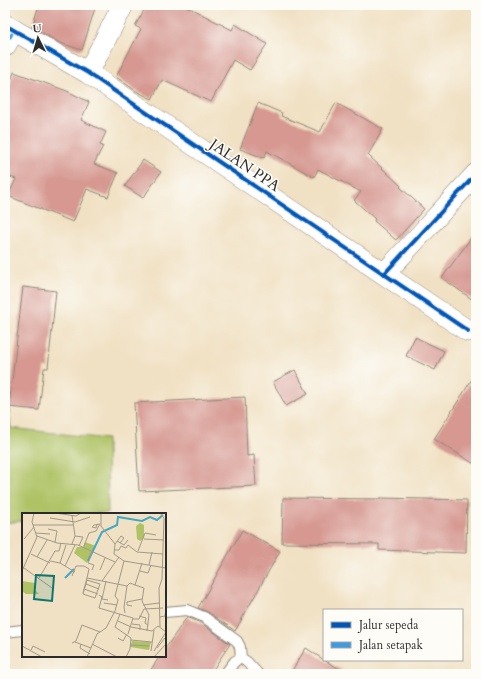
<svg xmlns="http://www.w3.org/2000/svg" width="481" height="679" viewBox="0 0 481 679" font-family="Cardo,serif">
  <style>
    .green { fill: #afc265; stroke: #6d7648 }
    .building { fill: #d69891 }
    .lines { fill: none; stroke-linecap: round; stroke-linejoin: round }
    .service-casing { stroke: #8e8678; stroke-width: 12 }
    .minor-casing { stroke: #8e8678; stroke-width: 22 }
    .service { stroke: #fff; stroke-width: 10 }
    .minor { stroke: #fff; stroke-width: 21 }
    .quiet { stroke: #3d9ce1; stroke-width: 3; stroke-dasharray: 6 3; stroke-linecap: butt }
    .cycleway-casing { stroke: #fdfcf7; stroke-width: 6 }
    .cycleway { stroke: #0057b8; stroke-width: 4 }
    .labels { text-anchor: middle; stroke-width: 3; stroke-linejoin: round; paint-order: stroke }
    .street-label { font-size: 15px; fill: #2b2b2b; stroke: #fdfcf7 }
    .inset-river { fill: none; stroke: #44a8c4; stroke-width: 2 }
    .inset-road { fill: none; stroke: #a29887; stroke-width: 1 }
    .view { fill: #0f766e; fill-opacity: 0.15; stroke: #0f766e; stroke-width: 2 }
    .inset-edge { fill: none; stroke: #2b2b2b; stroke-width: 2 }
  </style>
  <rect width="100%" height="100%" fill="#fdfcf7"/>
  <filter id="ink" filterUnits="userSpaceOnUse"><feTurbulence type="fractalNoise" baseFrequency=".025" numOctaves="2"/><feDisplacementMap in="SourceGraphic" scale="8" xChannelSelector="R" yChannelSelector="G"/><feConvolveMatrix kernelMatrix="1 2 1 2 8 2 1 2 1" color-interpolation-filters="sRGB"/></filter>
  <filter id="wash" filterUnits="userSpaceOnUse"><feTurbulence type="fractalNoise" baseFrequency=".012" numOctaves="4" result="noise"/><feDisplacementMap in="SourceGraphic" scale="16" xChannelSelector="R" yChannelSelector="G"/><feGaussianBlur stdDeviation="0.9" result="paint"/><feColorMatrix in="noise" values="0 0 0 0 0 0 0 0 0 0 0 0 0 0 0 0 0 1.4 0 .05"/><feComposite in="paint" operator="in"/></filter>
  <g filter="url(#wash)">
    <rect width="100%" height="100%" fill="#f1e1c4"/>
    <!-- green -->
    <path class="green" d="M 5,372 L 11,428 L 107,439 L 108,513 L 23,514 L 23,521 L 5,523 Z"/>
    <g id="blocks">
      <!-- building -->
      <path class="building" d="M 39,5 L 96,5 L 82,50 L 60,43 L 32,27 Z
        M 147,5 L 184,5 L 232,30 L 235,24 L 267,44 L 250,70 L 233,60 L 211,102 L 162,80 L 152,99 L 136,91 L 116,77 L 141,29 L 135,26 Z
        M 14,72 L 67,91 L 89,102 L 81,120 L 106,132 L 100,145 L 103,146 L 94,164 L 118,173 L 108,197 L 87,189 L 73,222 L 8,196 L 16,179 L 5,175 L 5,97 Z
        M 258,103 L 282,113 L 281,116 L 320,132 L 336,103 L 383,129 L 368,155 L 401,186 L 400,187 L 424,209 L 396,240 L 374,221 L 375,219 L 354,200 L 361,192 L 318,169 L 314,177 L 267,151 L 264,158 L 240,149 Z
        M 143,160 L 161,172 L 143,198 L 125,186 Z
        M 476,231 L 476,302 L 442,278 Z
        M 23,287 L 56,291 L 48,368 L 44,368 L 39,410 L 9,407 Z
        M 415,337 L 444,351 L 435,370 L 406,356 Z
        M 295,370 L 308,394 L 286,406 L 273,382 Z
        M 476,373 L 476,465 L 434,439 Z
        M 245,397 L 247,456 L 254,455 L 256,486 L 139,491 L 134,403 Z
        M 283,498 L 380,499 L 380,498 L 467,500 L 466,553 L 379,550 L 379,544 L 282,543 Z
        M 242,530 L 280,551 L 235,631 L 208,612 L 198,608 Z
        M 187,617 L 201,623 L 230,644 L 210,674 L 148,674 L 160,656 L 165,656 L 165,649 Z
        M 306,648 L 324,660 L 348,674 L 290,674 Z"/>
    </g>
  </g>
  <g filter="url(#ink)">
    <use href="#blocks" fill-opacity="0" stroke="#8e8678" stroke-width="1"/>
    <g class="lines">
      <defs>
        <path id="service" d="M 165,612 L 187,610 L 204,617 L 237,641 L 240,647 L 241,658
          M 5,632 L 23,630
          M 225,674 L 235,661 L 241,658 L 247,662 L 258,674"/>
        <path id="minor" d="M 5,25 L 88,73 L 468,331
          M 5,46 L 14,30
          M 88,73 L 123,5
          M 385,273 L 476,174"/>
      </defs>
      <!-- service casing -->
      <use href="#service" class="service-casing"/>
      <!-- minor casing -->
      <use href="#minor" class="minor-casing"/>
      <!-- service -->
      <use href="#service" class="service"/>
      <!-- minor -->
      <use href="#minor" class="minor"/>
      <!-- quiet -->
      <path class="quiet" d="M 5,46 L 14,30"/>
      <defs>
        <path id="cycleway" d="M 5,25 L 88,73 L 468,331
          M 385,273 L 476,174"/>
      </defs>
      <!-- cycleway casing -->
      <use href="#cycleway" class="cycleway-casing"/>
      <!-- cycleway -->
      <use href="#cycleway" class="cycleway"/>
    </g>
  </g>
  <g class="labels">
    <!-- street labels -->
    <g class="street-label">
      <text transform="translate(245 165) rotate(34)" y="5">JALAN PPA</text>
    </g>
  </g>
  <!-- overview -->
  <g transform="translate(22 513)">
    <rect width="144" height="144" fill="#f1e1c4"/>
    <path d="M 118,10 L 122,12 L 122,25 L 118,28 L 115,26 L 114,13 ZM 63,29 L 74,33 L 65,50 L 52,40 L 55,34 L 61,34 ZM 0,68 L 13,70 L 13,77 L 17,81 L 4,81 L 0,78 ZM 110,128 L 129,129 L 127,137 L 108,134 Z" fill="#afc265"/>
    <path class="inset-river" d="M 66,48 L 80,19 L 95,12 L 96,4 L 120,8 L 128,4 L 135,7 L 141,2M 43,65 L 52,56"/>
    <path class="inset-road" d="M 33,0 L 54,3 L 59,0M 79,0 L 79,13 L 93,31 L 92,41 L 102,48 L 144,55M 138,0 L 142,5 L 140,66 L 137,75 L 138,114M 50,2 L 53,23 L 50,31M 28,5 L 53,9 L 68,4M 75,11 L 74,15 L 70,14 L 72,12 L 78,11M 11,12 L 51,12M 26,16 L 35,18 L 33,29M 14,20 L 28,21M 15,23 L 35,30 L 56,32 L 93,49M 53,23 L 61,24 L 57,33M 2,26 L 12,14M 122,26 L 142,27M 95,28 L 102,32 L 106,27M 93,31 L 99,23 L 102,25 L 98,30M 62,33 L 67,20 L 74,18 L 78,11M 93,37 L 97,37 L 99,33 L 104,35 L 106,32 L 115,39 L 141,41M 116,38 L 123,20 L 134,22M 70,39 L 66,50 L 72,52 L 70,57M 9,41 L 28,50M 15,44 L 25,27M 28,48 L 38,50 L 53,59M 38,50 L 44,32M 127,52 L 130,39M 43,53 L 53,32M 2,55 L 30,75M 78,57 L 83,45M 0,58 L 15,24 L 10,9 L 12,0M 118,58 L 126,60 L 129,52M 50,63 L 54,53 L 62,53 L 67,56 L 65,65M 17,65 L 33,38 L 37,38 L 39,30M 65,67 L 78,71 L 73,85 L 61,81 ZM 80,68 L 97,44M 84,68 L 80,86 L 86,87M 64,71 L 77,76M 113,72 L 122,75 L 120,88 L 127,102 L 125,118M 62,76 L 76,81M 61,80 L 65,65 L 105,73M 77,82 L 80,84 L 77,95 L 111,105 L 106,121M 82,90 L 95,92M 121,92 L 137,90M 110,93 L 105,92 L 105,89 L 120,86M 103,100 L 102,94 L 105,73 L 108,70 L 113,72 L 120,50M 98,101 L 93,114 L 109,125 L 108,136 L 104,144M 117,103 L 124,105 L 123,110 L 126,112M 138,104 L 143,103 L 144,95M 111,106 L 117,106 L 122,96 L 141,95M 96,108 L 109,114M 110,111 L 118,112 L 118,117M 109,114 L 130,118 L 136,113 L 144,119M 96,125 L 101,128 L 105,121M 109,127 L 130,129M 53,129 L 69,135M 50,130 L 54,128 L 60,112 L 78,119M 59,131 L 58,135 L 68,141M 70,131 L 95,144M 108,132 L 127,133M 0,133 L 20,144M 135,135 L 143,125M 9,137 L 11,133 L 23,139M 129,138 L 132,117M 132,138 L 144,119M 65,144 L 75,121 L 84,115 L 93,98 L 96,87 L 93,83 L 102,48M 132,144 L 144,131"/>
    <path class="view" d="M 14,62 L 32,63 L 30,88 L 12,86 Z"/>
    <rect width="144" height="144" class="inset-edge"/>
  </g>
  <!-- margin -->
  <rect width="481" height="679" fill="none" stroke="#fdfcf7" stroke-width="20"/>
  <!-- legend -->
  <rect x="323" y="609" width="140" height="52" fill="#fdfcf7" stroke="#a9a8a5"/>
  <rect x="331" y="622" width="20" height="6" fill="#0057b8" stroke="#a9a8a5"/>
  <text x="359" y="629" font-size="12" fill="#2b2b2b">Jalur sepeda</text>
  <rect x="331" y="642" width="20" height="6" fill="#3d9ce1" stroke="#a9a8a5"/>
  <text x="359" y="649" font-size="12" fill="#2b2b2b">Jalan setapak</text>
  <!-- north arrow -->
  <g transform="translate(38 38) rotate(355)" stroke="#fdfcf7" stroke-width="3" paint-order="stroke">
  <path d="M0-3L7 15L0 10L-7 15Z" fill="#2b2b2b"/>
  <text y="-6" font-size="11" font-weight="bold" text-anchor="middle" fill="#2b2b2b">U</text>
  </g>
</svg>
